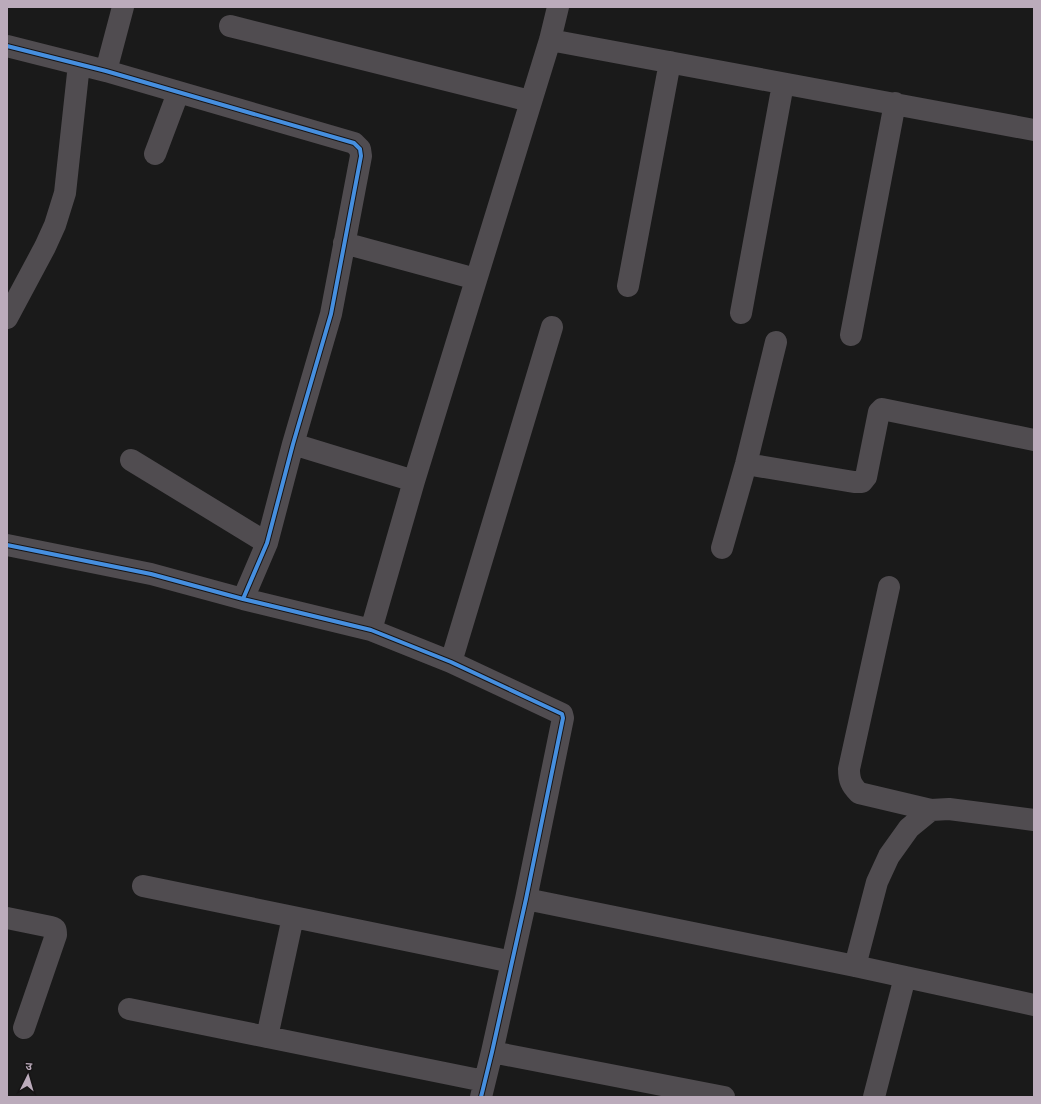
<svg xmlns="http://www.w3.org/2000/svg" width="1041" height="1104" viewBox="0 0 1041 1104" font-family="Quicksand,'Noto Sans Devanagari',sans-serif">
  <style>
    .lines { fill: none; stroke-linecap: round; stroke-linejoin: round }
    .minor { stroke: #504c50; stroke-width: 22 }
    .cycleway-casing { stroke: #161415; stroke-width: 6 }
    .cycleway { stroke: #468fdf; stroke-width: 4 }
  </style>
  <rect width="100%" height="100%" fill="#1a1a1a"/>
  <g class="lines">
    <!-- minor -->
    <path class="minor" d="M 230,26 L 530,101
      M 550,40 L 1034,130
      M 7,46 L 106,71 L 354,143 L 360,149 L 361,156 L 331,314 L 293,444 L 267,543 L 243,599
      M 106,71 L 123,7
      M 155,154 L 178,93
      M 344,243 L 476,279
      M 628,286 L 670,62
      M 741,313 L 783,84
      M 7,318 L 45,247 L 55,225 L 65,193 L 79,64
      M 851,335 L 895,103
      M 293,444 L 414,481
      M 131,460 L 267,543
      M 746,464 L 854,482 L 862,482 L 866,477 L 879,412 L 882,409 L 1034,440
      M 7,545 L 151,574 L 243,599 L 371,630 L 451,662 L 562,714 L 563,718 L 526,899 L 492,1052 L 481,1097
      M 722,548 L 746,464 L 776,342
      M 889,587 L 849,769 C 849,780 851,785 859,793 L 931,810
      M 371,630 L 414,481 L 550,40 L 558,7
      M 451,662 L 552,327
      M 143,886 L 512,962
      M 526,899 L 855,966 L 1034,1005
      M 7,918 L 51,927 C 56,928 56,930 56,935 L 24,1028
      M 855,966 L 877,882 L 889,856 L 909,828 L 931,810 L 949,809 L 1034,820
      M 129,1009 L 484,1081
      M 267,1037 L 293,917
      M 492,1052 L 724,1097
      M 874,1097 L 905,977"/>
    <defs>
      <path id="cycleway" d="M 7,46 L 106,71 L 354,143 L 360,149 L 361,156 L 331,314 L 293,444 L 267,543 L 243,599
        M 7,545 L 151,574 L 243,599 L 371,630 L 451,662 L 562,714 L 563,718 L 526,899 L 492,1052 L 481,1097"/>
    </defs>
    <!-- cycleway casing -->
    <use href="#cycleway" class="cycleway-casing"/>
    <!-- cycleway -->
    <use href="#cycleway" class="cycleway"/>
  </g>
  <!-- border -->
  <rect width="1041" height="1104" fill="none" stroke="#bbabbb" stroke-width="16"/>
  <!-- north arrow -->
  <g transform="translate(28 1076) rotate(5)" stroke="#161415" stroke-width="3" paint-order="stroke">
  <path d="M0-3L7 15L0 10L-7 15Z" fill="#bbabbb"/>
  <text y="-6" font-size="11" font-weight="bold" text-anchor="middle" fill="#bbabbb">उ</text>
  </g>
</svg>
